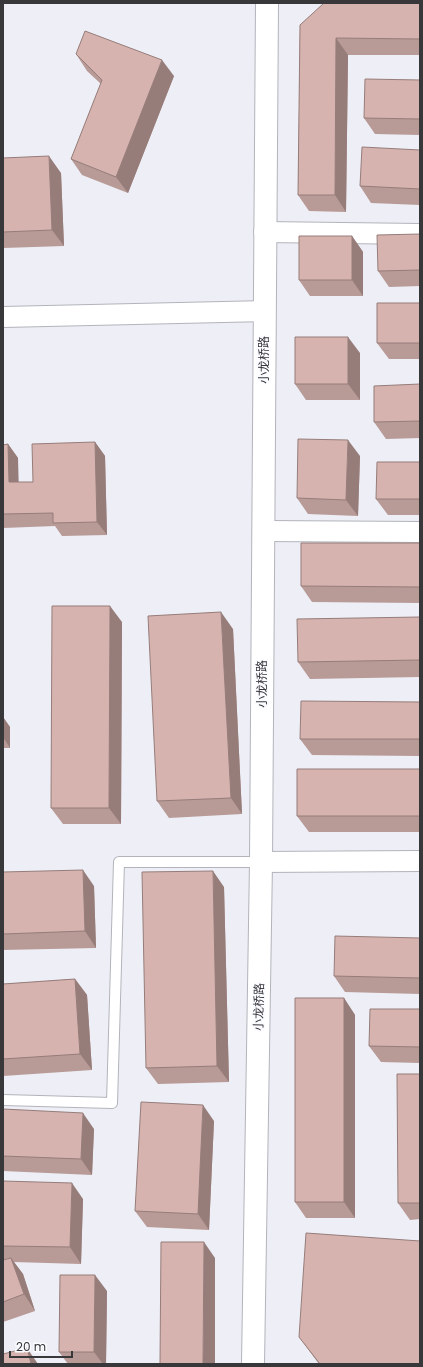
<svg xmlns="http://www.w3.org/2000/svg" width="423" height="1367" viewBox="0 0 423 1367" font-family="Poppins,'Noto Sans SC',sans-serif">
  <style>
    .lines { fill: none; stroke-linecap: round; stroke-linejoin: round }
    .lane-casing { stroke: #b3b4bb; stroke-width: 12 }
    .street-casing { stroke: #b3b4bb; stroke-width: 22 }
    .secondary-casing { stroke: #b3b4bb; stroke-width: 24 }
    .lane { stroke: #fff; stroke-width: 10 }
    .street { stroke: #fff; stroke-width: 20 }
    .secondary { stroke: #fff; stroke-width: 22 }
    .wall { fill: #b89a96 }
    .shaded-wall { fill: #967d7a }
    .building { fill: #d6b3af; stroke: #967d7a }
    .labels { text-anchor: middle; stroke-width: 3.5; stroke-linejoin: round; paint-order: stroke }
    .street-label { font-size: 12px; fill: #38383b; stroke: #fbfcff }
  </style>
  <rect width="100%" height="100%" fill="#edeef6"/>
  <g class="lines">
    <defs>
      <path id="lane" d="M 3,1100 L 112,1103 L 119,862 L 261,862"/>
      <path id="street" d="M 264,232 L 420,234
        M 3,317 L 264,311
        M 263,531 L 420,532
        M 261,862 L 420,861"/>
      <path id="secondary" d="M 253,1364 L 261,862 L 267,3"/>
    </defs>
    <!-- lane casing -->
    <use href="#lane" class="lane-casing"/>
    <!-- street casing -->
    <use href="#street" class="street-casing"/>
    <!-- secondary casing -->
    <use href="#secondary" class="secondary-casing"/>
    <!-- lane -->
    <use href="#lane" class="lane"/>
    <!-- street -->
    <use href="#street" class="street"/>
    <!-- secondary -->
    <use href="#secondary" class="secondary"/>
  </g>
  <!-- wall -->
  <path class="wall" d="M 420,3 L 420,55 L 348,55 L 346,212 L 309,211 L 298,195 L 300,25 Z
    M 76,54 L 174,76 L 128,193 L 82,175 L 71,159 L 101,84 L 87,71 Z
    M 420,80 L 420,135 L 375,134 L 364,118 Z
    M 420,150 L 420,205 L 371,203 L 360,186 Z
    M 3,158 L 61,173 L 64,246 L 3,248 Z
    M 420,234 L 420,286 L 389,287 L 378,271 Z
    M 352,236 L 363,252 L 363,296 L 310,296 L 299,280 Z
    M 420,303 L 420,359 L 389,359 L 377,343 Z
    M 360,353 L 360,400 L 306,400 L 295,384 Z
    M 420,384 L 420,438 L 386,439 L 374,422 Z
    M 95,442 L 105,456 L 107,535 L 62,536 L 55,526 L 3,528 L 3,445 L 8,444 L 18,458 L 18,482 L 33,482 Z
    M 360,456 L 358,516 L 308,514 L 297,498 Z
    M 420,462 L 420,515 L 388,515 L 376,499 Z
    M 420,543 L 420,603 L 312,602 L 301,586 Z
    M 420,617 L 420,677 L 310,679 L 298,662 Z
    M 122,622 L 121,824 L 63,824 L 51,808 Z
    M 233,629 L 242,814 L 169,818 L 157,801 Z
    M 420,702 L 420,756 L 312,755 L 300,739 Z
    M 3,717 L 10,727 L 10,748 L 3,748 Z
    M 420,769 L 420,832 L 309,832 L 297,816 Z
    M 3,872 L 94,886 L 96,948 L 3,950 Z
    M 224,887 L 229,1082 L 158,1084 L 146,1068 Z
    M 420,938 L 420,994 L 345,992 L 334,976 Z
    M 75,979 L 87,995 L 92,1070 L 3,1076 L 3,984 Z
    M 344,998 L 355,1015 L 355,1218 L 306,1218 L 295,1202 Z
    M 420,1009 L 420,1063 L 381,1062 L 369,1046 Z
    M 420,1074 L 420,1219 L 410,1220 L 398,1203 Z
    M 3,1109 L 94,1129 L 92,1175 L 3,1171 Z
    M 214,1121 L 209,1230 L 147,1227 L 135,1211 Z
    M 3,1181 L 83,1199 L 81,1264 L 14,1262 L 23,1274 L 35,1311 L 3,1322 Z
    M 107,1291 L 106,1364 L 68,1364 L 59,1352 Z
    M 299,1337 L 420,1364 L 319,1364 Z"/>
  <!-- shaded-wall -->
  <path class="shaded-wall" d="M 336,38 L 348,55 L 346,212 L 335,195 Z
    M 162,60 L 174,76 L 128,193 L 116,177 Z
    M 49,156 L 61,173 L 64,246 L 52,230 Z
    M 352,236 L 363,252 L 363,296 L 352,280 Z
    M 348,337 L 360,353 L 360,400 L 348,384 Z
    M 348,440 L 360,456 L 358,516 L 346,500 Z
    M 95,442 L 105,456 L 107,535 L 97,522 Z
    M 8,444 L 18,458 L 19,496 L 9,482 Z
    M 110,606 L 122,622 L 121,824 L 109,808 Z
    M 221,612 L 233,629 L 242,814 L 231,798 Z
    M 3,717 L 10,727 L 10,748 L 3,737 Z
    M 83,870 L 94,886 L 96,948 L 85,931 Z
    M 213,871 L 224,887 L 229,1082 L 217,1066 Z
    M 75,979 L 87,995 L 92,1070 L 80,1054 Z
    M 344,998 L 355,1015 L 355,1218 L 344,1202 Z
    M 203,1105 L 214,1121 L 209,1230 L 198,1214 Z
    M 83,1113 L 94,1129 L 92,1175 L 81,1159 Z
    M 72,1183 L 83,1199 L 81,1264 L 70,1247 Z
    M 204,1242 L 215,1258 L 215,1364 L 203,1364 Z
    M 11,1258 L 23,1274 L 35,1311 L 24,1294 Z
    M 95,1275 L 107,1291 L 106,1364 L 103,1364 L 94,1352 Z
    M 27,1348 L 38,1364 L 31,1364 Z"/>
  <!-- building -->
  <path class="building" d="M 324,3 L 420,3 L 420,39 L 336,38 L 335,195 L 298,195 L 300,25 Z
    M 85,31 L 162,60 L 116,177 L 71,159 L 102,80 L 76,54 Z
    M 365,79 L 420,80 L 420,119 L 364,118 Z
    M 362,147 L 420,150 L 420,189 L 360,186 Z
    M 49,156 L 52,230 L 3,232 L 3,158 Z
    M 420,234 L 420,270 L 378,271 L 377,235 Z
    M 299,236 L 352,236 L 352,280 L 299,280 Z
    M 377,303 L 420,303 L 420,343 L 377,343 Z
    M 295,337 L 348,337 L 348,384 L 295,384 Z
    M 420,384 L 420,421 L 374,422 L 374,386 Z
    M 298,439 L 348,440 L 346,500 L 297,498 Z
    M 95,442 L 97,522 L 53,523 L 53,513 L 3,514 L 3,445 L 8,444 L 9,482 L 33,482 L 32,444 Z
    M 377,462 L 420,462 L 420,499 L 376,499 Z
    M 301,543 L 420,543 L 420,587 L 301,586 Z
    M 52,606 L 110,606 L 109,808 L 51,808 Z
    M 221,612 L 231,798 L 157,801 L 148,616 Z
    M 420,617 L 420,660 L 298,662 L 297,619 Z
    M 301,701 L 420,702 L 420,739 L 300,739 Z
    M 297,769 L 420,769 L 420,816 L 297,816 Z
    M 83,870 L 85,931 L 3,934 L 3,872 Z
    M 213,871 L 217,1066 L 146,1068 L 142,872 Z
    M 335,936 L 420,938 L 420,978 L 334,976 Z
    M 75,979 L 80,1054 L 3,1059 L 3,984 Z
    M 295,998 L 344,998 L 344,1202 L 295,1202 Z
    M 370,1009 L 420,1009 L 420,1047 L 369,1046 Z
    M 397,1074 L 420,1074 L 420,1203 L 398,1203 Z
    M 141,1102 L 203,1105 L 198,1214 L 135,1211 Z
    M 3,1109 L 83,1113 L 81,1159 L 3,1156 Z
    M 3,1181 L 72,1183 L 70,1247 L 3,1246 Z
    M 306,1233 L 420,1241 L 420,1364 L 320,1364 L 299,1337 Z
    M 161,1242 L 204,1242 L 203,1364 L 160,1364 Z
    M 11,1258 L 24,1294 L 3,1302 L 3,1260 Z
    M 60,1275 L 95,1275 L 94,1352 L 59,1352 Z
    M 27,1348 L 31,1364 L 3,1364 L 3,1354 Z"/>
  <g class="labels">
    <!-- street labels -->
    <g class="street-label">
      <text transform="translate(264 360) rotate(-90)" y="4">小龙桥路</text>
      <text transform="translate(262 684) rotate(-90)" y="4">小龙桥路</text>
      <text transform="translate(259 1007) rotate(-89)" y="4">小龙桥路</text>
    </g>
  </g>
  <!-- border -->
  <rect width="423" height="1367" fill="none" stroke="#38383b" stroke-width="8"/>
  <!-- scale -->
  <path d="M10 1351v6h62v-6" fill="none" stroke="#38383b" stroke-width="2"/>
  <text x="16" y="1351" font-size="12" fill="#38383b" stroke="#fbfcff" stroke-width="3" paint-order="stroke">20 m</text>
</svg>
